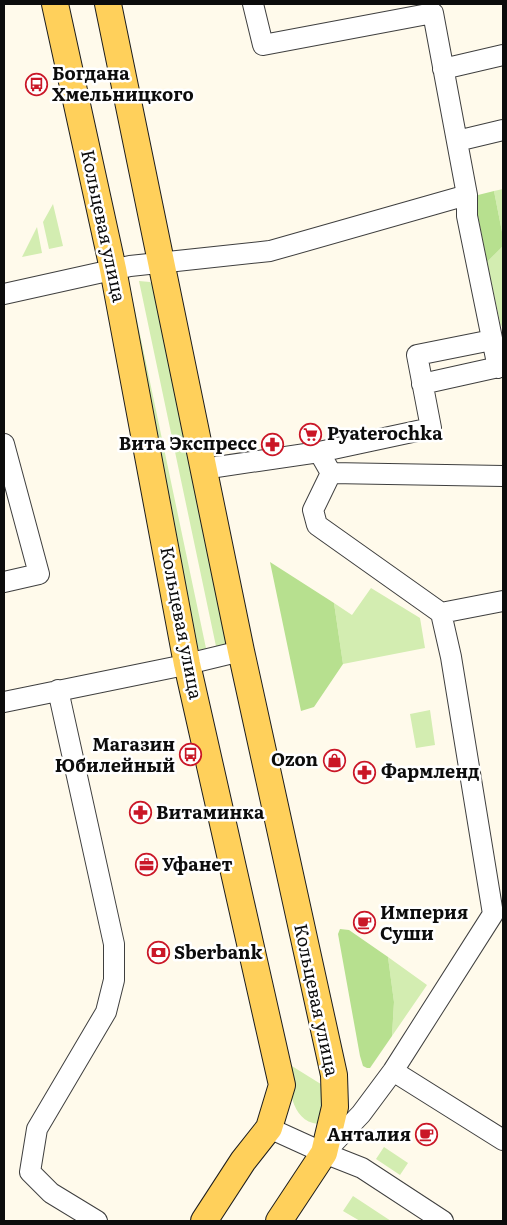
<svg xmlns="http://www.w3.org/2000/svg" width="507" height="1225" viewBox="0 0 507 1225" font-family="Literata,serif">
  <style>
    .green { fill: #d3edb1 }
    .forest { fill: #b7e08f }
    .lines { fill: none; stroke-linecap: round; stroke-linejoin: round }
    .minor-casing { stroke: #3f3f3f; stroke-width: 22 }
    .major-casing { stroke: #1d1d1d; stroke-width: 28 }
    .minor { stroke: #fff; stroke-width: 20 }
    .major { stroke: #ffd05b; stroke-width: 26 }
    .labels { text-anchor: middle; stroke-width: 5; stroke-linejoin: round; paint-order: stroke }
    .poi-label { font-size: 18px; font-weight: bold; fill: #0c0c0c; stroke: #fff; text-anchor: start }
    .street-label { font-size: 18px; fill: #0c0c0c; stroke: #fff }
  </style>
  <rect width="100%" height="100%" fill="#fffaeb"/>
  <!-- green -->
  <path class="green" d="M 503,189 L 503,237 L 494,191 Z
    M 53,204 L 63,246 L 49,249 L 43,222 Z
    M 37,227 L 42,253 L 22,257 Z
    M 503,246 L 503,322 L 501,327 L 487,262 Z
    M 139,281 L 150,282 L 154,286 L 228,643 L 224,649 L 217,651 Z
    M 129,282 L 207,653 L 200,651 L 196,646 L 125,284 Z
    M 371,588 L 420,618 L 425,648 L 343,664 L 334,603 L 352,615 Z
    M 430,710 L 435,745 L 416,748 L 410,714 Z
    M 388,957 L 427,985 L 392,1036 L 394,1002 Z
    M 287,1063 L 324,1086 L 325,1104 L 318,1124 C 290,1121 289,1085 287,1063 Z
    M 384,1147 L 408,1163 L 400,1175 L 376,1159 Z
    M 353,1196 L 391,1221 L 360,1221 L 343,1211 Z"/>
  <!-- forest -->
  <path class="forest" d="M 494,191 L 503,237 L 503,246 L 487,262 L 474,196 Z
    M 270,562 L 334,603 L 343,664 L 314,707 L 301,711 Z
    M 340,929 L 349,930 L 388,957 L 394,1002 L 392,1036 L 370,1068 L 367,1068 L 363,1066 L 360,1056 L 338,934 Z"/>
  <g class="lines">
    <defs>
      <path id="minor" d="M 253,4 L 263,45 L 433,13 L 467,195 L 467,216 L 498,368
        M 443,69 L 503,55
        M 457,141 L 503,130
        M 4,294 L 130,266 L 270,251 L 467,195
        M 422,384 L 503,366
        M 4,444 L 39,574 L 4,582
        M 319,452 L 431,428 L 417,355 L 492,340
        M 203,469 L 319,452 L 331,473 L 503,476
        M 441,613 L 503,601
        M 58,690 L 114,944 L 114,980 L 106,1012 L 37,1129 L 30,1172 L 51,1193 L 97,1221
        M 4,702 L 175,667 L 241,651
        M 393,1071 L 503,1140
        M 269,1128 L 324,1153 L 362,1168 L 443,1221
        M 324,1153 L 361,1114 L 393,1071 L 493,914 L 451,657 L 441,613 L 317,525 L 313,510 L 331,473"/>
      <path id="major" d="M 55,4 L 113,269 L 187,664 L 282,1085 L 269,1128 L 243,1161 L 204,1221
        M 108,4 L 241,651 L 334,1075 L 335,1107 L 324,1153 L 279,1221"/>
    </defs>
    <!-- minor casing -->
    <use href="#minor" class="minor-casing"/>
    <!-- major casing -->
    <use href="#major" class="major-casing"/>
    <!-- minor -->
    <use href="#minor" class="minor"/>
    <!-- major -->
    <use href="#major" class="major"/>
  </g>
  <!-- icons -->
  <defs>
    <symbol id="bus-ring" viewBox="-11 -11 22 22"><circle r="9.5" fill="#fff" stroke="#ca1727" stroke-width="1.5"/><path d="M-5-6H5V4H4V6H2V4H-2V6H-4V4H-5ZM-3.5-4V0h7V-4ZM-3.5 1.2v1.5H-2V1.2ZM2 1.2v1.5H3.5V1.2Z" fill="#ca1727"/></symbol>
    <symbol id="supermarket-ring" viewBox="-11 -11 22 22"><circle r="9.5" fill="#fff" stroke="#ca1727" stroke-width="1.5"/><path d="M-6-5.5h2.5l.6 2H6L4.5 2H-2.5L-4.4-4H-6ZM-1.5 3.2a1.3 1.3 0 1 0 .1 0ZM3 3.2a1.3 1.3 0 1 0 .1 0Z" fill="#ca1727"/></symbol>
    <symbol id="pharmacy-ring" viewBox="-11 -11 22 22"><circle r="9.5" fill="#fff" stroke="#ca1727" stroke-width="1.5"/><path d="M-2-6h4v4h4v4h-4v4h-4v-4h-4v-4h4Z" fill="#ca1727"/></symbol>
    <symbol id="shop-ring" viewBox="-11 -11 22 22"><circle r="9.5" fill="#fff" stroke="#ca1727" stroke-width="1.5"/><path d="M-5-2.5h2.3a2.7 3.5 0 0 1 5.4 0H5L5.5 6h-11ZM-1.5-2.5h3a1.5 2.3 0 0 0-3 0Z" fill="#ca1727"/></symbol>
    <symbol id="office-ring" viewBox="-11 -11 22 22"><circle r="9.5" fill="#fff" stroke="#ca1727" stroke-width="1.5"/><path d="M-6-3h4V-5.5h4V-3h4V5H-6ZM-1-4.5V-3h2v-1.5ZM-6 0V1H6V0Z" fill="#ca1727"/></symbol>
    <symbol id="cafe-ring" viewBox="-11 -11 22 22"><circle r="9.5" fill="#fff" stroke="#ca1727" stroke-width="1.5"/><path d="M-5.5-4.5H6V0H3Q3 3.5 0 3.5H-2.5Q-5.5 3.5-5.5 0ZM3-3.2v2h1.7v-2ZM-6 4.5H4V6H-6Z" fill="#ca1727"/></symbol>
    <symbol id="bank-ring" viewBox="-11 -11 22 22"><circle r="9.5" fill="#fff" stroke="#ca1727" stroke-width="1.5"/><path d="M-6-4H6V4H-6ZM0-2.3a2.3 2.3 0 1 0 0 4.6a2.3 2.3 0 1 0 0-4.6Z" fill="#ca1727"/></symbol>
  </defs>
  <g fill-rule="evenodd">
    <use href="#bus-ring" x="24" y="72" width="25" height="25"/>
    <use href="#supermarket-ring" x="298" y="422" width="25" height="25"/>
    <use href="#pharmacy-ring" x="260" y="432" width="25" height="25"/>
    <use href="#bus-ring" x="178" y="742" width="25" height="25"/>
    <use href="#shop-ring" x="322" y="748" width="25" height="25"/>
    <use href="#pharmacy-ring" x="352" y="760" width="25" height="25"/>
    <use href="#pharmacy-ring" x="128" y="800" width="25" height="25"/>
    <use href="#office-ring" x="134" y="852" width="25" height="25"/>
    <use href="#cafe-ring" x="352" y="910" width="25" height="25"/>
    <use href="#bank-ring" x="146" y="940" width="25" height="25"/>
    <use href="#cafe-ring" x="414" y="1122" width="25" height="25"/>
  </g>
  <g class="labels">
    <!-- poi labels -->
    <g class="poi-label">
      <text x="52" y="80">Богдана<tspan x="52" dy="21">Хмельницкого</tspan></text>
      <text x="327" y="440">Pyaterochka</text>
      <text x="257" y="450" text-anchor="end">Вита Экспресс</text>
      <text x="175" y="751" text-anchor="end">Магазин<tspan x="175" dy="21">Юбилейный</tspan></text>
      <text x="318" y="766" text-anchor="end">Ozon</text>
      <text x="381" y="778">Фармленд</text>
      <text x="156" y="819">Витаминка</text>
      <text x="162" y="871">Уфанет</text>
      <text x="380" y="919">Империя<tspan x="380" dy="21">Суши</tspan></text>
      <text x="174" y="959">Sberbank</text>
      <text x="411" y="1141" text-anchor="end">Анталия</text>
    </g>
    <!-- street labels -->
    <g class="street-label">
      <text transform="translate(103 226) rotate(78)" y="6">Кольцевая улица</text>
      <text transform="translate(181 623) rotate(79)" y="6">Кольцевая улица</text>
      <text transform="translate(316 1000) rotate(78)" y="6">Кольцевая улица</text>
    </g>
  </g>
  <!-- border -->
  <rect width="507" height="1225" fill="none" stroke="#0c0c0c" stroke-width="10"/>
</svg>
